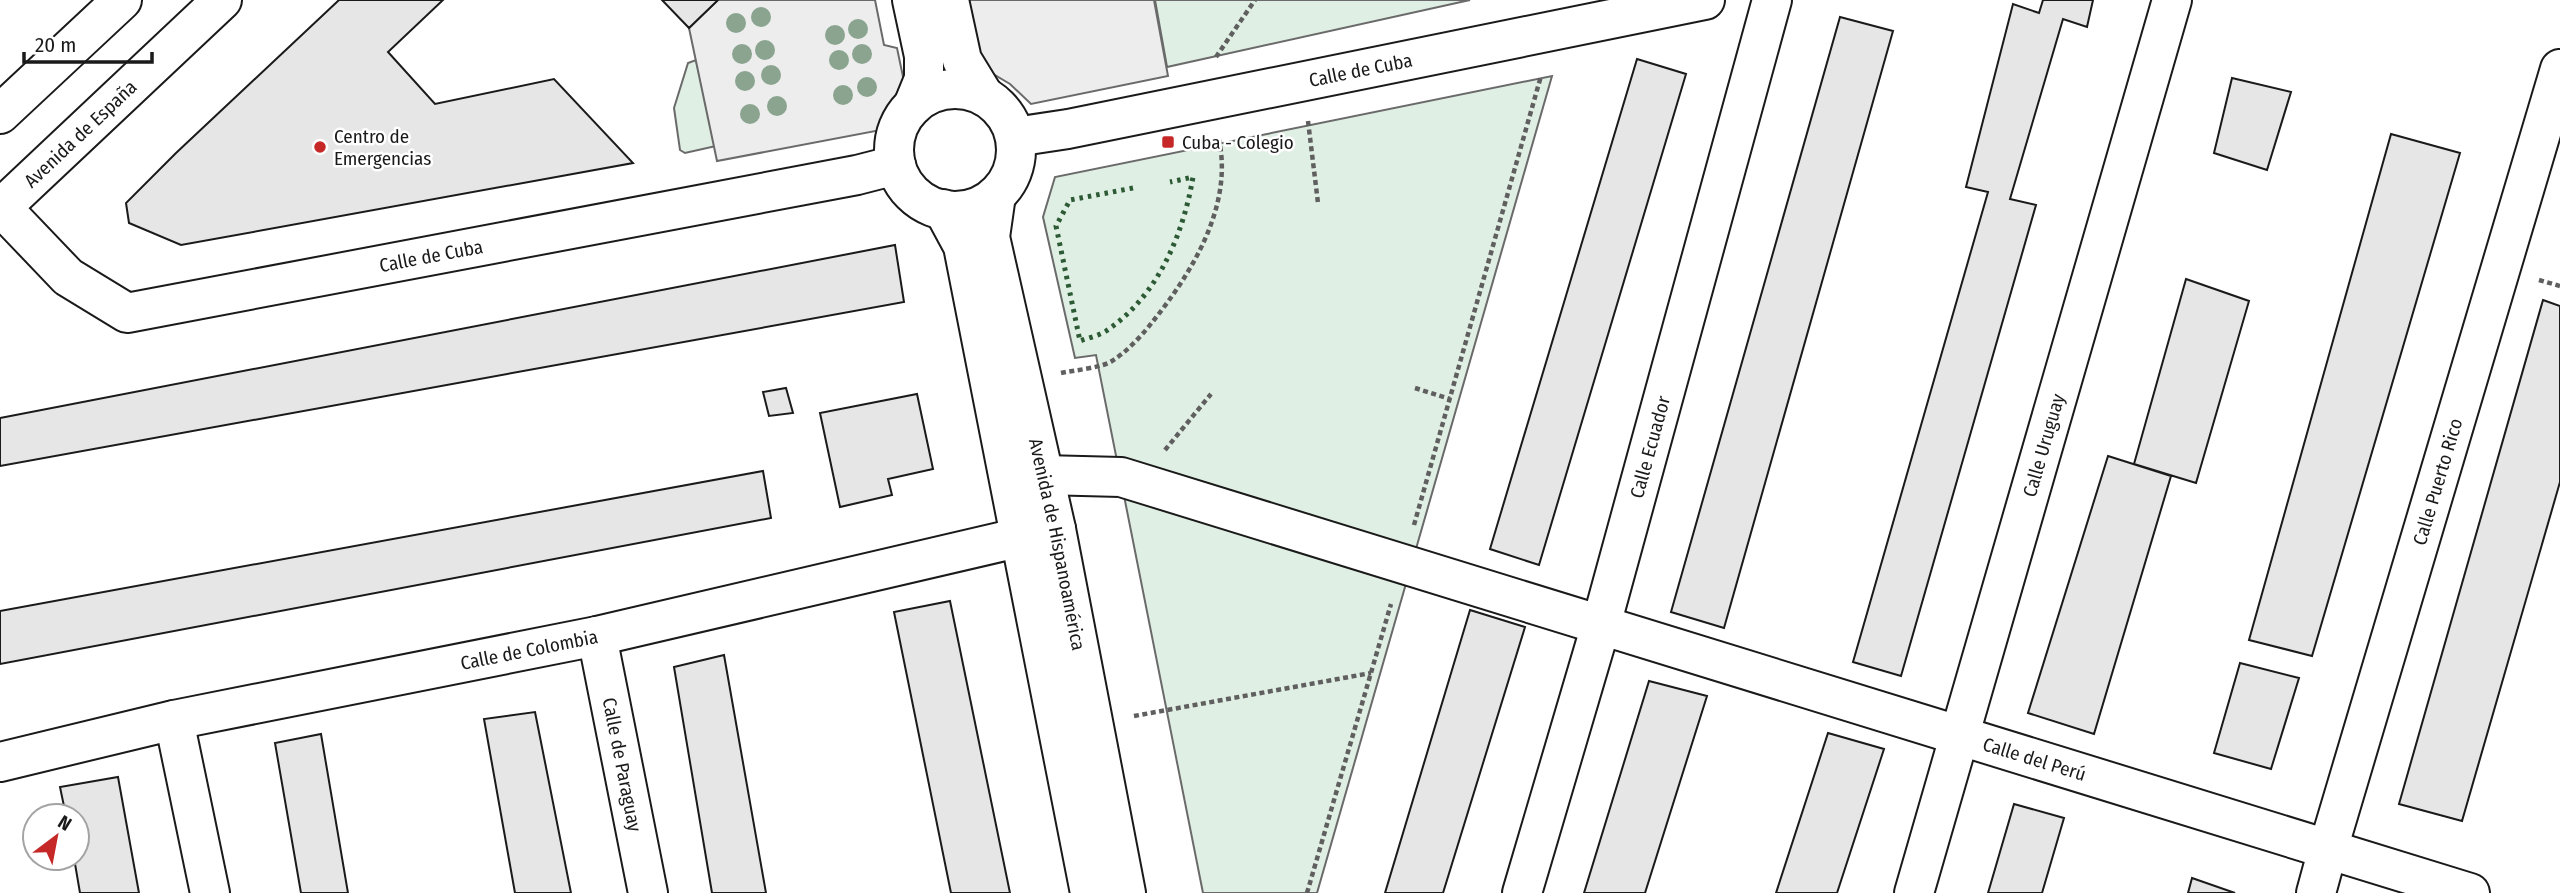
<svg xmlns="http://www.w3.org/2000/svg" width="2560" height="893" viewBox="0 0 2560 893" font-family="'Fira Sans Condensed',sans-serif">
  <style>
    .green { fill: #e0efe3; stroke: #6a6a6a; stroke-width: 2 }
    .parking { fill: #ededed; stroke: #6a6a6a; stroke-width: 2 }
    .building { fill: #e6e6e6; stroke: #1a1a1a; stroke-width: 2 }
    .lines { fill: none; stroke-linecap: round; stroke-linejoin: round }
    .street-casing { stroke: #1a1a1a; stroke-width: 42 }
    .secondary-casing { stroke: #1a1a1a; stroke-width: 42 }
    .path { stroke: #5f5f5f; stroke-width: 4.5; stroke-dasharray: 5 3.5; stroke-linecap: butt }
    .street { stroke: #fff; stroke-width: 38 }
    .secondary { stroke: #fff; stroke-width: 38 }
    .hedge { stroke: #2b5a34; stroke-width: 5; stroke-dasharray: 3.5 5; stroke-linecap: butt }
    .tree { fill: #8aa48f }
    .poi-dot { fill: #c62828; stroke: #fff; stroke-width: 2.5 }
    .labels { text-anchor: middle; stroke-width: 5; stroke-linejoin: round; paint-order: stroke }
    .street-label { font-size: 19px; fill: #1a1a1a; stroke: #fff }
    .poi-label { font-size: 19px; fill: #1a1a1a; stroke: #fff; text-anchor: start }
  </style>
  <rect width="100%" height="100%" fill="#fff"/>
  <!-- green -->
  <path class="green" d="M 1155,0 L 1470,0 L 1167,67 Z
    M 696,60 L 716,146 L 685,153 L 680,150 L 674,108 L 688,63 Z
    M 1552,76 L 1317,893 L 1203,893 L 1096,355 L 1075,358 L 1043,217 L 1055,177 Z"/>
  <!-- parking -->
  <path class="parking" d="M 718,0 L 875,0 L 884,45 L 897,48 L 906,91 L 896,98 L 882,121 L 881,130 L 717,161 L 689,28 Z
    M 969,0 L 1154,0 L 1168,76 L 1031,104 L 1010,84 L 993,74 L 984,73 Z"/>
  <!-- building -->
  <path class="building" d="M 339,0 L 443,0 L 388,52 L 435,104 L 554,79 L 633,163 L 181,245 L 129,223 L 126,203 L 176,153 Z
    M 662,0 L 718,0 L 689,28 Z
    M 2043,0 L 2093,0 L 2087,27 L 2063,19 L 2010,199 L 2036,205 L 1901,676 L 1853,662 L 1988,192 L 1966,187 L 2013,4 L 2039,13 Z
    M 1840,17 L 1893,31 L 1724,628 L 1671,612 Z
    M 1637,59 L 1686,74 L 1539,565 L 1490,549 Z
    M 2232,78 L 2291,92 L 2267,170 L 2214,153 Z
    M 2391,134 L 2460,153 L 2312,656 L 2249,640 Z
    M 895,245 L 904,302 L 0,466 L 0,418 Z
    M 2186,279 L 2249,301 L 2196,483 L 2134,464 Z
    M 2543,300 L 2560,306 L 2560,482 L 2462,821 L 2399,804 Z
    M 786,388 L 793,413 L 769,416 L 763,392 Z
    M 917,394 L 933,469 L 888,479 L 892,495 L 840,507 L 820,413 Z
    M 2108,456 L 2171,476 L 2094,734 L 2028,713 Z
    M 763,471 L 771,518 L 0,664 L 0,611 Z
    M 950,601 L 1010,893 L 951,893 L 894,612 Z
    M 1470,610 L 1525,627 L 1443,893 L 1385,893 Z
    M 724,655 L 766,893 L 712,893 L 674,667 Z
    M 2240,663 L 2299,678 L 2271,769 L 2214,753 Z
    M 1649,681 L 1707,696 L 1645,893 L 1584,893 Z
    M 535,712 L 571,893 L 515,893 L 484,719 Z
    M 1828,733 L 1884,749 L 1837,893 L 1776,893 Z
    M 321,734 L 348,893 L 301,893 L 275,743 Z
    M 118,777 L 139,893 L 80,893 L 74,858 L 77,858 L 77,816 L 66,816 L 60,787 Z
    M 2014,804 L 2064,818 L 2042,893 L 1988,893 Z
    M 2192,878 L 2235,893 L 2188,893 Z"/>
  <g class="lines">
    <defs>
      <g id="street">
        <path d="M 912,0 L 924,56 L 924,79 L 913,106"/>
        <path d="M 949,0 L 962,60 L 984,96"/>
        <circle cx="955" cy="150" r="61"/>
        <path id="s1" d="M 1015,137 L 1068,129 L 1705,0"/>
        <path id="s2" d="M 996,195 L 990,237 L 1056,529 L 1126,893"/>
        <path id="s3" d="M 2,208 L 68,277 L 127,313 L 857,175 L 896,165"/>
        <path d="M 943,209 L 963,246 L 1090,893"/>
        <path id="s4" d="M 1043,475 L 1121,477 L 2470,893"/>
        <path id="s5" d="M 597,636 L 648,893"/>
        <path d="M 174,720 L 210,893"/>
        <path id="s6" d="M 0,762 L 174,720 L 597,636 L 1056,529"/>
        <path id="s7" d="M 1522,893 L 1601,625 L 1772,0"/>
        <path id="s8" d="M 1914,893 L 2172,0"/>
        <path id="s9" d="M 2316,893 L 2328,849 L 2560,69"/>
      </g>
      <g id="secondary">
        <path d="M 0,114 L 122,0"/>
        <path id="s10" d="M 0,209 L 222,0"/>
      </g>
    </defs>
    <!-- street casing -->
    <use href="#street" class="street-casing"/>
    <!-- secondary casing -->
    <use href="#secondary" class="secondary-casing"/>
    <!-- path -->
    <path class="path" d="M 1216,57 L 1255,0
      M 1308,121 L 1318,203
      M 2539,280 L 2560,286
      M 1061,373 C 1075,370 1101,368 1112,361 C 1128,351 1143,334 1154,320 C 1193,271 1233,205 1219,140
      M 1415,388 L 1450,399
      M 1165,450 L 1211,394
      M 1414,525 L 1541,76
      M 1134,716 L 1371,673
      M 1307,893 L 1391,604"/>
    <!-- street -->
    <use href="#street" class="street"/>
    <!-- secondary -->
    <use href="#secondary" class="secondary"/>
    <!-- hedge -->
    <path class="hedge" d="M 1133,188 L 1070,200 L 1056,226 L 1080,341 C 1088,338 1098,336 1106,331 C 1157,297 1183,236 1193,177 L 1170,182"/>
  </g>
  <!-- trees -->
  <g class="tree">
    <circle cx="761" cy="17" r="10"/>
    <circle cx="736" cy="23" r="10"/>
    <circle cx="858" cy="29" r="10"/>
    <circle cx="835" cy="35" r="10"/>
    <circle cx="765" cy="50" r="10"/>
    <circle cx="742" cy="54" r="10"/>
    <circle cx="862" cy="54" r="10"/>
    <circle cx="839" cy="60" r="10"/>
    <circle cx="771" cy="75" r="10"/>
    <circle cx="745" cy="81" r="10"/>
    <circle cx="867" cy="87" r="10"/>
    <circle cx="843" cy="95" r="10"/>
    <circle cx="777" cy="106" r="10"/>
    <circle cx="750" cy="114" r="10"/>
  </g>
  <!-- markers -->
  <g class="poi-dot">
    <rect x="1161" y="135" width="14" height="14" rx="3.5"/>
    <circle cx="320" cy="147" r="7"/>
  </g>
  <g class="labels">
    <!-- street labels -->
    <g class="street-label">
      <text dy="7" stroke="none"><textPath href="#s1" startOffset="352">Calle de Cuba</textPath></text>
      <text dy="7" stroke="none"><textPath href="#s10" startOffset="110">Avenida de España</textPath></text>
      <text dy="7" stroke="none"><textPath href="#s3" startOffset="474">Calle de Cuba</textPath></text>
      <text dy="7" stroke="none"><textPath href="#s7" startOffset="464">Calle Ecuador</textPath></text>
      <text dy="7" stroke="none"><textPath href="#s8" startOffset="466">Calle Uruguay</textPath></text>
      <text dy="7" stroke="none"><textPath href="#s9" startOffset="429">Calle Puerto Rico</textPath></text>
      <text dy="7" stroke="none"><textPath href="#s2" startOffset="357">Avenida de Hispanoamérica</textPath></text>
      <text dy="7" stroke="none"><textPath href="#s6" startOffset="541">Calle de Colombia</textPath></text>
      <text dy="7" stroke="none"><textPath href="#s4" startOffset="1034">Calle del Perú</textPath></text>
      <text dy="7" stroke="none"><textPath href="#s5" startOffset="131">Calle de Paraguay</textPath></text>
    </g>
    <!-- poi labels -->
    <g class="poi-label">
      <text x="334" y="143">Centro de<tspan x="334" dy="22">Emergencias</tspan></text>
      <text x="1182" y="149">Cuba - Colegio</text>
    </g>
  </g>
  <!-- north arrow -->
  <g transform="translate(56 837) rotate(32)"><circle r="33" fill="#ffffff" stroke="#a3a3a3" stroke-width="2"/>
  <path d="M0-5L12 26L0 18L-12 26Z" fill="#c62828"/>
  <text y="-10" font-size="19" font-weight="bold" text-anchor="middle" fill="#1a1a1a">N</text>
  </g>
  <!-- scale -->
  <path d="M24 52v10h128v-10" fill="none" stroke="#1a1a1a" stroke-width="3.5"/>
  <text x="35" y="52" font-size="21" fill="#1a1a1a" stroke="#ffffff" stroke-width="5" paint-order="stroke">20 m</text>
</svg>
